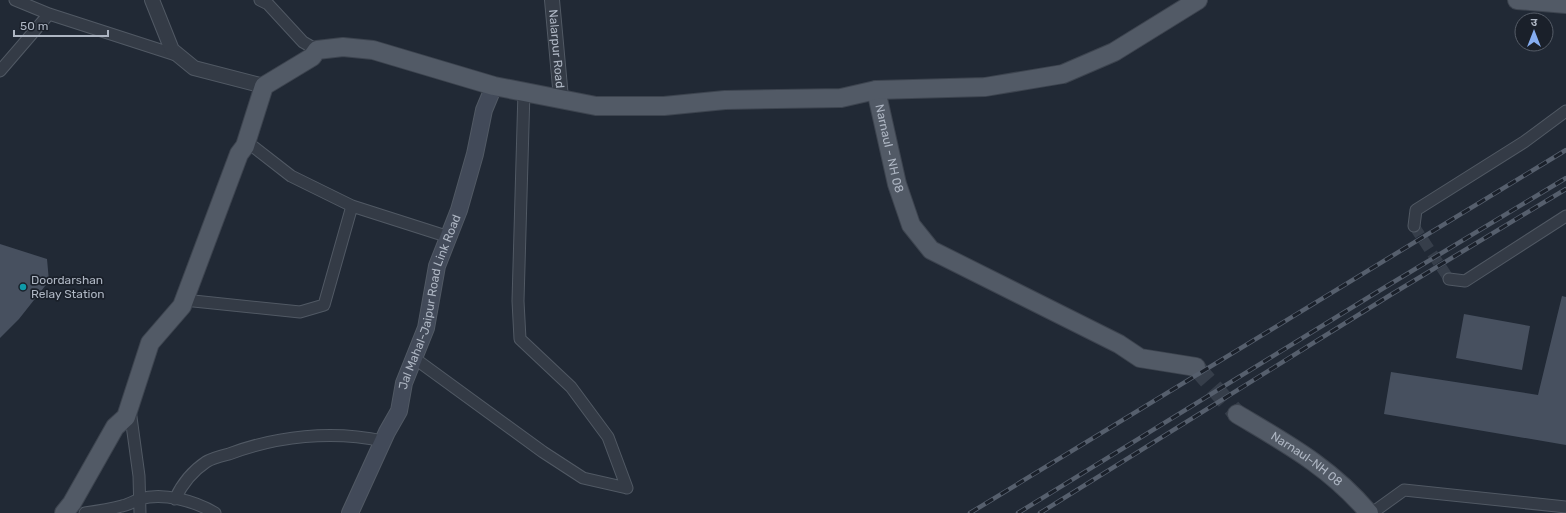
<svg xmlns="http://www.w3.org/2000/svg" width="1566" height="513" viewBox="0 0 1566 513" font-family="Rubik,'Noto Sans Devanagari',sans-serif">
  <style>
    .building { fill: #47505f }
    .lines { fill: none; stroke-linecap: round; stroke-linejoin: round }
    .minor-tunnel { stroke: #363e4a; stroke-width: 11; stroke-dasharray: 11 5.5; stroke-linecap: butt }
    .primary-tunnel { stroke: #363e4a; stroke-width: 18; stroke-dasharray: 18 9; stroke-linecap: butt }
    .minor-casing { stroke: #515964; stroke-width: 13 }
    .tertiary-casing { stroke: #515964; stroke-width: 16 }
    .secondary-casing { stroke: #515964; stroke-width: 18 }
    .primary-casing { stroke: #3d444f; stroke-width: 20 }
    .minor { stroke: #343b46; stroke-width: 11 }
    .tertiary { stroke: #343b46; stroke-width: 14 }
    .secondary { stroke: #424a59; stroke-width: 16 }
    .primary { stroke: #525a66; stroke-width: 18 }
    .rail-casing { stroke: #565f6d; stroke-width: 4.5 }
    .rail { stroke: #1a202a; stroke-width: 3; stroke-dasharray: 9; stroke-linecap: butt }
    .culture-dot { fill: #0f9aa8; stroke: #1a202a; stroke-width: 1.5 }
    .labels { text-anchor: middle; stroke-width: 3.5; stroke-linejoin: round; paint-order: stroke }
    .street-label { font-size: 12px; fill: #aeb6c3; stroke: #1a202a }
    .poi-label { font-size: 12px; fill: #aeb6c3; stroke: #1a202a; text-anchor: start }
  </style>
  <rect width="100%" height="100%" fill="#212935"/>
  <!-- building -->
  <path class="building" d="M 0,244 L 47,259 L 49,281 L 19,319 L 0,338 Z
    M 1562,296 L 1566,297 L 1566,445 L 1384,414 L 1391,372 L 1538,395 Z
    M 1464,314 L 1530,326 L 1522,370 L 1456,358 Z"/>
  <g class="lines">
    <!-- minor-tunnel -->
    <path class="minor-tunnel" d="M 1414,226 L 1449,279"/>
    <!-- primary-tunnel -->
    <path class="primary-tunnel" d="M 1196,367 L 1237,414"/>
    <defs>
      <path id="minor" d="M 15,0 L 49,14 L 179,56
        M 260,0 L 268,4 L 303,42 L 317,50
        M 0,71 L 49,14
        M 524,91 L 518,301 L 520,339 L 571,387 L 608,437 L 627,488
        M 246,141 L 291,176 L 352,206 L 449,237
        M 1414,226 L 1416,210 L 1524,142 L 1566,111
        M 1449,279 L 1465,281 L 1566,216
        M 184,300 L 300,312 L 324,305 L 352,206
        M 414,358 L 543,452 L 583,478 L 627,488
        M 130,410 L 139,476 L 140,513
        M 175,499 C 182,484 191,472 206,462 C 212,458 221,456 229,454 C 277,436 332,430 383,441
        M 85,513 C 98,511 110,509 122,506 C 128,505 134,501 140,499 C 163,492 195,501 215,513
        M 1372,513 L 1404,490 L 1566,507"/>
      <g id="tertiary">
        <path d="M 152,0 L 172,50 L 194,68 L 264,86"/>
        <path id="s1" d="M 552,0 L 561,98"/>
      </g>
      <g id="secondary">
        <path id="s2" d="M 350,513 L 387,432 L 399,411 L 404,383 L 426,328 L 437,266 L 459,210 L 475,154 L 484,110 L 494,86"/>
      </g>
      <g id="primary">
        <path d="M 1517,0 L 1566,4"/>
        <path id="s3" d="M 876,90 L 897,184 L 911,225 L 931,250 L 1119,344 L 1140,358 L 1196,367"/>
        <path id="s4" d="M 1237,414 C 1287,444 1330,467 1369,513"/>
        <path d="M 64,513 L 72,503 L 115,427 L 126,417 L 150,343 L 182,306 L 239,154 L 245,146 L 264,86 L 312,57 L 317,50 L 343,47 L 373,50 L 494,86 L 596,106 L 664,106 L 725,100 L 841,98 L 876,90 L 985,87 L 1063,74 L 1114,52 L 1198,0"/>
      </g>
    </defs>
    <!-- minor casing -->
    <use href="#minor" class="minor-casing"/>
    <!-- tertiary casing -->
    <use href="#tertiary" class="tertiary-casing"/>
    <!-- secondary casing -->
    <use href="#secondary" class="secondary-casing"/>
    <!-- primary casing -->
    <use href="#primary" class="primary-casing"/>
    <!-- minor -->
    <use href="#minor" class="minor"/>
    <!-- tertiary -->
    <use href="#tertiary" class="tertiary"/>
    <!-- secondary -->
    <use href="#secondary" class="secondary"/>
    <!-- primary -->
    <use href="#primary" class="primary"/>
    <defs>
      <path id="rail" d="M 970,513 L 1566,150
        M 1018,513 L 1382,289 L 1566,178
        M 1040,513 L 1392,294 L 1566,189"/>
    </defs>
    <!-- rail casing -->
    <use href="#rail" class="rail-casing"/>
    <!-- rail -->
    <use href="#rail" class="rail"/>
  </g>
  <!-- markers -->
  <circle class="culture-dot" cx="23" cy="287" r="4"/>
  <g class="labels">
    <!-- street labels -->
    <g class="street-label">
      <text dy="4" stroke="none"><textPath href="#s1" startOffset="49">Nalarpur Road</textPath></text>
      <text dy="4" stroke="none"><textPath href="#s3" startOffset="60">Narnaul - NH 08</textPath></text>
      <text dy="4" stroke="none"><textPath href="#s2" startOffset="227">Jal Mahal-Jaipur Road Link Road</textPath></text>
      <text dy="4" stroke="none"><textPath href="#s4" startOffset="83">Narnaul-NH 08</textPath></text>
    </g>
    <!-- poi labels -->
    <g class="poi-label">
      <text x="31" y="284">Doordarshan<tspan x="31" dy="14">Relay Station</tspan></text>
    </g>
  </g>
  <!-- north arrow -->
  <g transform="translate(1534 32)"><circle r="19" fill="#1a202a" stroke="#555c67"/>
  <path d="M0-3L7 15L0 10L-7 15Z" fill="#85adf1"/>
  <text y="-6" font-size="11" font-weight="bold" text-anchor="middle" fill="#aeb6c3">उ</text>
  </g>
  <!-- scale -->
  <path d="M14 30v6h94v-6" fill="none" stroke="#aeb6c3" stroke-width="2"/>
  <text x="20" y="30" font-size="12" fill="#aeb6c3" stroke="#1a202a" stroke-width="3" paint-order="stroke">50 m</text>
</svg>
